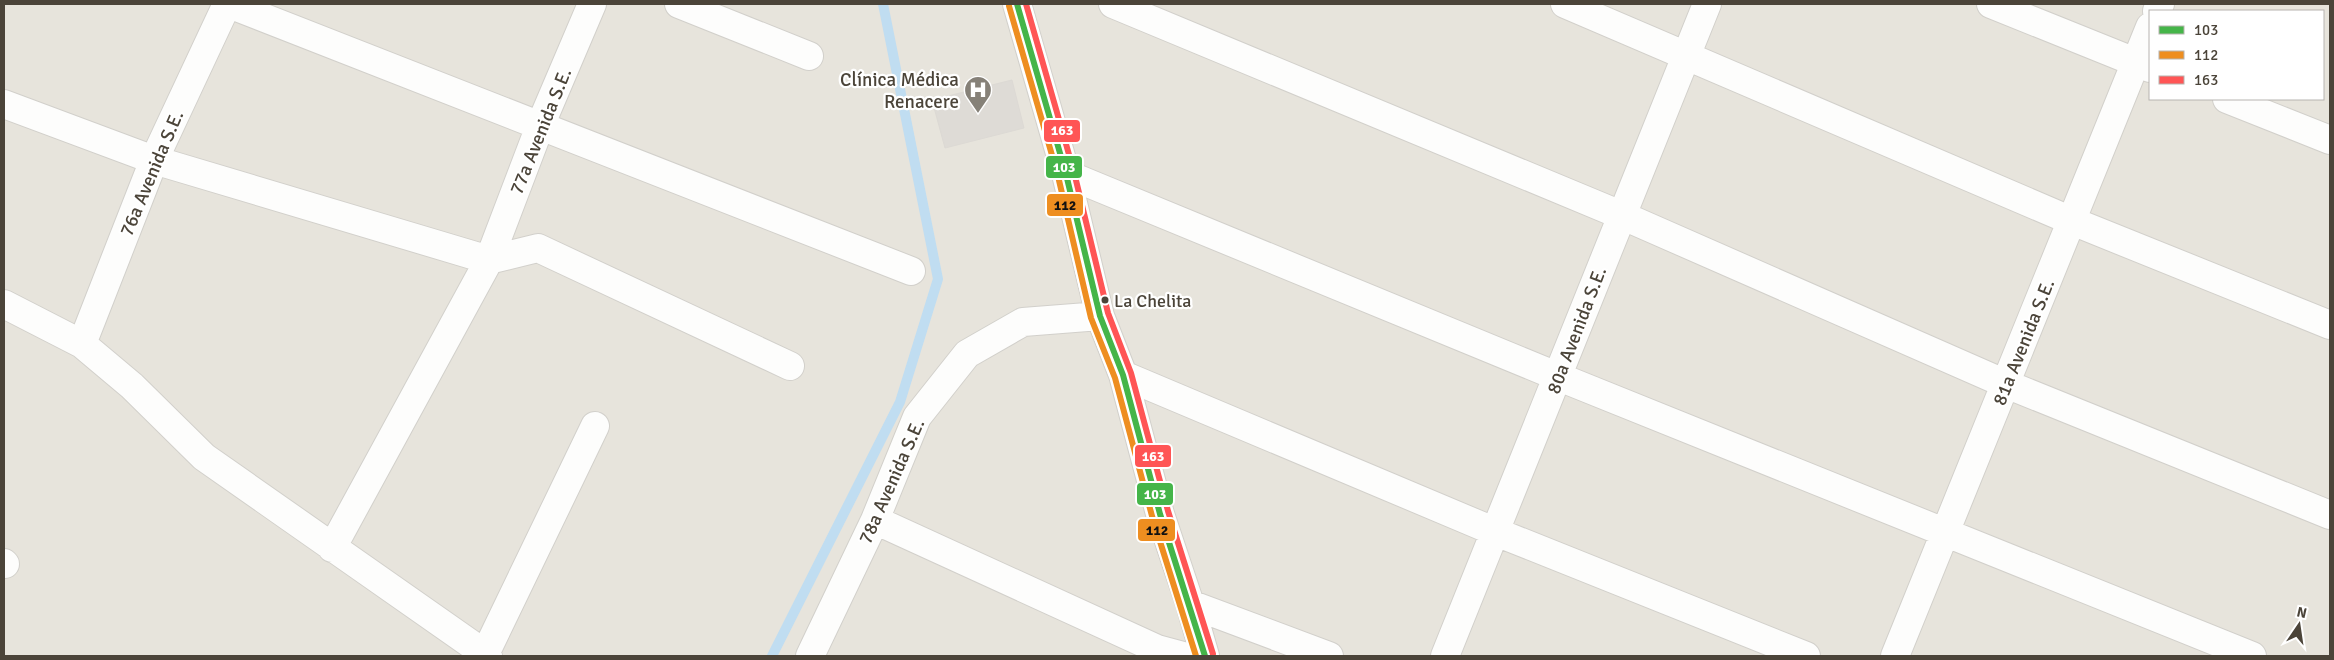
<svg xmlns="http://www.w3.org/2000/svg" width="2334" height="660" viewBox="0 0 2334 660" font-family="Signika,sans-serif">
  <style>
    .residential { fill: #e7e4dc; fill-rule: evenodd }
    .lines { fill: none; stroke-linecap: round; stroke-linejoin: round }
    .stream { stroke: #c0ddf1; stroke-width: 10 }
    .building { fill: #dedbd6; stroke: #dcd9d4 }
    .minor-casing { stroke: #d2d0cb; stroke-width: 30 }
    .minor { stroke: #fdfdfc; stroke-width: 28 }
    .bus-1-casing { stroke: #fff; stroke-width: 10 }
    .bus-2-casing { stroke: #fff; stroke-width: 10 }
    .bus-3-casing { stroke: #fff; stroke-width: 10 }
    .bus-1 { stroke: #45b549; stroke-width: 6 }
    .bus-2 { stroke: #ee8e20; stroke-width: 6 }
    .bus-3 { stroke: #f55; stroke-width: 6 }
    .bus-dot { fill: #4b4439; stroke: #fff; stroke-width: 2 }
    .labels { text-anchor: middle; stroke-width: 4.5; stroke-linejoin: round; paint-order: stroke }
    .bus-label { font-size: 18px; fill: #4b4439; stroke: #fff; text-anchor: start }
    .poi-label { font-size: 19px; fill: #4b4439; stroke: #fff; text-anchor: end }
    .street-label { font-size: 19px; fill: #4b4439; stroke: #fff }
    .line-badge { stroke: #fff; stroke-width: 2 }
    .badge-label { font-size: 14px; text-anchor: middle; font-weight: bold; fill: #fff }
    .pale-badge-label { font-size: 14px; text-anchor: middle; font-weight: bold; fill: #111 }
  </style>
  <rect width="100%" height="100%" fill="#f4f2ee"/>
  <!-- residential -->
  <path class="residential" d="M 4,4 L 2330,4 L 2330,656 L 4,656 ZM 2150,11 L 2323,11 L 2323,99 L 2150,99 Z"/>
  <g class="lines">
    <!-- stream -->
    <path class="stream" d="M 772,656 L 900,402 L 938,279 L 883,4"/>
  </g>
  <!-- building -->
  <path class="building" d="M 1012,80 L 1024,128 L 945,148 L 932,100 Z"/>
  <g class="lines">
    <defs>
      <path id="minor" d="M 229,4 L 911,271
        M 679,4 L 809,56
        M 1017,4 L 1066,174 L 1100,316 L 1123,375 L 1160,514 L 1190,604 L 1205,656
        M 1113,4 L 1621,215 L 2006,384 L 2330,515
        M 1565,4 L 2072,221 L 2330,325
        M 1991,4 L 2150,68
        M 2157,11 L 2160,4
        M 2227,99 L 2330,140
        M 4,104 L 154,160 L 489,260 L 538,248 L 790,366
        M 1066,174 L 1559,377 L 2252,656
        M 4,304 L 82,344 L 132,386 L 204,457 L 488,656
        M 82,344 L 154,160 L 227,4
        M 1123,375 L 1496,532 L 1806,656
        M 875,520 L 1157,649 L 1183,656
        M 332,548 L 489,260 L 540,126 L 592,4
        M 4,563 L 5,564
        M 1190,604 L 1329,656
        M 485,654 L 595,426
        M 810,656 L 875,520 L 917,417 L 967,354 L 1023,322 L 1100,316
        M 1445,656 L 1707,4
        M 1895,656 L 2150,27"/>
    </defs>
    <!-- minor casing -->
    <use href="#minor" class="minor-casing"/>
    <!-- minor -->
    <use href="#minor" class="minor"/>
    <defs>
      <path id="bus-1" d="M 1017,4 L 1066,174 L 1100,316 L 1123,375 L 1160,514 L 1205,656"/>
      <path id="bus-2" d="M 1009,6 L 1058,176 L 1091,318 L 1115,378 L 1152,516 L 1196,656"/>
      <path id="bus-3" d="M 1026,4 L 1074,172 L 1108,313 L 1131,373 L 1168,511 L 1213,654"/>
    </defs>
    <!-- bus-1 casing -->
    <use href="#bus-1" class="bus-1-casing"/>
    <!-- bus-2 casing -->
    <use href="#bus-2" class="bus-2-casing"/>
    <!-- bus-3 casing -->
    <use href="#bus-3" class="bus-3-casing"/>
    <!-- bus-1 -->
    <use href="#bus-1" class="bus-1"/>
    <!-- bus-2 -->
    <use href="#bus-2" class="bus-2"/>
    <!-- bus-3 -->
    <use href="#bus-3" class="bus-3"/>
  </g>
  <!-- icons -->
  <defs>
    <symbol id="hospital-pin" viewBox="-11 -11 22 30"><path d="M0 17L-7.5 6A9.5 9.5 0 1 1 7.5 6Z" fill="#868178" stroke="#fff"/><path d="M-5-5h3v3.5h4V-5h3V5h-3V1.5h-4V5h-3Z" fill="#fff"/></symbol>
  </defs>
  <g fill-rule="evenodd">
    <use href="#hospital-pin" x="962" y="74" width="32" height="43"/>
  </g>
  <!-- markers -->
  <circle class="bus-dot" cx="1105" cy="300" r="4.5"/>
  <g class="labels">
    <!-- bus labels -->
    <g class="bus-label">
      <text x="1114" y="307">La Chelita</text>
    </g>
    <!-- poi labels -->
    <g class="poi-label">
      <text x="959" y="86">Clínica Médica<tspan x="959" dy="22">Renacere</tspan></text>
    </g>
    <!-- street labels -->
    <g class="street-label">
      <text transform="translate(540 131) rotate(-68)" y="7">77a Avenida S.E.</text>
      <text transform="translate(151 173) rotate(-67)" y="7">76a Avenida S.E.</text>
      <text transform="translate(1576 330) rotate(-69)" y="7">80a Avenida S.E.</text>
      <text transform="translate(2023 342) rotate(-68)" y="7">81a Avenida S.E.</text>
      <text transform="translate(891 481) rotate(-66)" y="7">78a Avenida S.E.</text>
    </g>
  </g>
  <g class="line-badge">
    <rect x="1043" y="119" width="38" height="24" rx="5" fill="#f55"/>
    <rect x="1045" y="155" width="38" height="24" rx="5" fill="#45b549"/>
    <rect x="1046" y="193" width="38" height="24" rx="5" fill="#ee8e20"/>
    <rect x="1134" y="444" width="38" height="24" rx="5" fill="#f55"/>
    <rect x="1136" y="482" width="38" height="24" rx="5" fill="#45b549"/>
    <rect x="1137" y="518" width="39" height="24" rx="5" fill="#ee8e20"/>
  </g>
  <g class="badge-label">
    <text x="1062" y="135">163</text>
    <text x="1064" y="172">103</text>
    <text x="1153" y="461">163</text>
    <text x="1155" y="499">103</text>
  </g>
  <g class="pale-badge-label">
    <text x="1065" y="210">112</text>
    <text x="1157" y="535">112</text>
  </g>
  <!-- border -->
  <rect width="2334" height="660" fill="none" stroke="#4b4439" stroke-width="10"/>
  <!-- legend -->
  <rect x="2149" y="10" width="175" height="90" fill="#ffffff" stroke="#b7b4b0"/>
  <rect x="2159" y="26" width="25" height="8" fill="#45b549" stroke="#b7b4b0"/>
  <text x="2194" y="35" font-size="15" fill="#4b4439">103</text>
  <rect x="2159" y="51" width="25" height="8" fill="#ee8e20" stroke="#b7b4b0"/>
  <text x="2194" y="60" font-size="15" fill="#4b4439">112</text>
  <rect x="2159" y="76" width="25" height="8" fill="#ff5555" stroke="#b7b4b0"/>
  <text x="2194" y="85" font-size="15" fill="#4b4439">163</text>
  <!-- north arrow -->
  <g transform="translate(2299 625) rotate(13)" stroke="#ffffff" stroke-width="4" paint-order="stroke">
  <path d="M0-4L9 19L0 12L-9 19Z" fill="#4b4439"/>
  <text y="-8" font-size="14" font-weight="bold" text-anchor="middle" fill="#4b4439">N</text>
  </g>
</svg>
